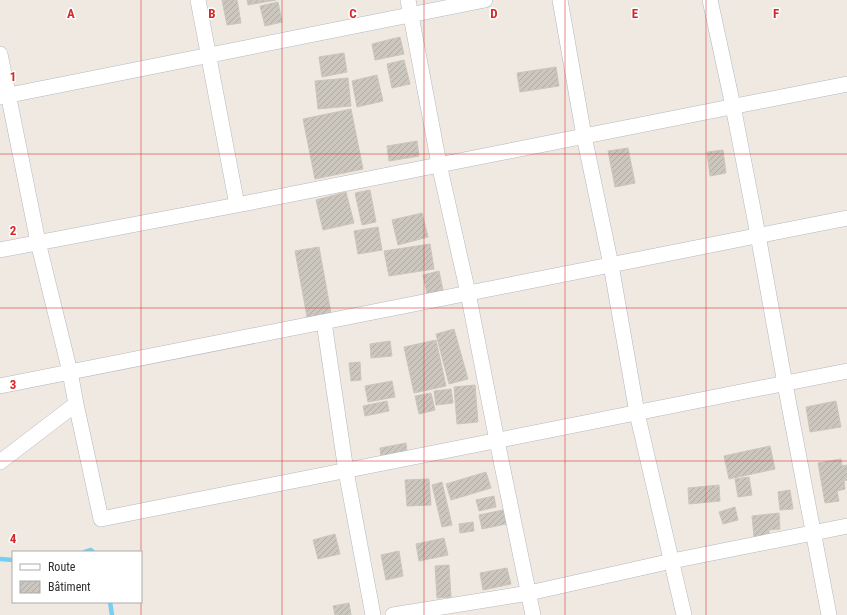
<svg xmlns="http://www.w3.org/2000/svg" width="847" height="615" viewBox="0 0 847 615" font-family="'Roboto Condensed',sans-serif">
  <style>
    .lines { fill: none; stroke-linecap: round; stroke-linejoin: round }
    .stream { stroke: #75cff0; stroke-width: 4.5 }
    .building { fill: url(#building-hatch); stroke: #cbc5ba }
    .minor-casing { stroke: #b4b7c1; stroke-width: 16 }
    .minor { stroke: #fff; stroke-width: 15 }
    .grid { fill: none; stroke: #d62828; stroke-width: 1; stroke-opacity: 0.55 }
    .grid-label { font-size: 13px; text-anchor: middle; font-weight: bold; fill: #d62828; stroke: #fff; stroke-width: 3; stroke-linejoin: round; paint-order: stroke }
  </style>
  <defs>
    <pattern id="building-hatch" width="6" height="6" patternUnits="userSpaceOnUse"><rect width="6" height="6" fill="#cbc7bf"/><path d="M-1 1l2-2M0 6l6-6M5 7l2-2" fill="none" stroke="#afaba4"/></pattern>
  </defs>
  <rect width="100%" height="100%" fill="#efe9e1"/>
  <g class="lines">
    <!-- stream -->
    <path class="stream" d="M 85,552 L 91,550 L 93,552
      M 0,559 L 13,560
      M 110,602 L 112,615"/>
  </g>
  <!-- building -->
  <path class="building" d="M 222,0 L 237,0 L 241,23 L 227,25 Z
    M 247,0 L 276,0 L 248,5 Z
    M 278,2 L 282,22 L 265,26 L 260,6 Z
    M 400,37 L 404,54 L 375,60 L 372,44 Z
    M 344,53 L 347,72 L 322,77 L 319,57 Z
    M 404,60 L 410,84 L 392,88 L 387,64 Z
    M 556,67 L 559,86 L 520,92 L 517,73 Z
    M 377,75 L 383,101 L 357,107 L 352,81 Z
    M 348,78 L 351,106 L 318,109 L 315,81 Z
    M 351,109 L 363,169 L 315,179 L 303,119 Z
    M 417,141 L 419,156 L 389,161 L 387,146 Z
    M 628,148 L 635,183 L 615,187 L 608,151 Z
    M 723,150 L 726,173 L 710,176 L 707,152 Z
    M 370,190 L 376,222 L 362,225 L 355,193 Z
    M 346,192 L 354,223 L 323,230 L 316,200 Z
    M 422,213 L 428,237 L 398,245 L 392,220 Z
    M 378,227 L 382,250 L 358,254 L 354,231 Z
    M 430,244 L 434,269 L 389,276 L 384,251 Z
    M 319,247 L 331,313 L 307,317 L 295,251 Z
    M 439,271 L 444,295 L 428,298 L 423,275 Z
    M 454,329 L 468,379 L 449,384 L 436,334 Z
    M 436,340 L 446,386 L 414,393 L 404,347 Z
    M 390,341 L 392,356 L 371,358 L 370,344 Z
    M 360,362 L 361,380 L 351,381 L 349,363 Z
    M 392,381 L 395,397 L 368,402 L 365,386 Z
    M 475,385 L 478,422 L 457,424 L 454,387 Z
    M 451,389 L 453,403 L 436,405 L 434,391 Z
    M 431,393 L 435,410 L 419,414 L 415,396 Z
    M 387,401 L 389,411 L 365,416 L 363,406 Z
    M 836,401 L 841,427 L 810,432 L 806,407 Z
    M 406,443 L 407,452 L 381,457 L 380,448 Z
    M 770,446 L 775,469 L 729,479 L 724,456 Z
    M 841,459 L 842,466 L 847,465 L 847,480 L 844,481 L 845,489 L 837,491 L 839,501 L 825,503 L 818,463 Z
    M 486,472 L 491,488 L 451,500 L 446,484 Z
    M 749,477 L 752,495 L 738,497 L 735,479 Z
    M 429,479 L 431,505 L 407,506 L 405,480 Z
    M 442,482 L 452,525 L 442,527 L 432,485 Z
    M 719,485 L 720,501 L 689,504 L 688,488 Z
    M 790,490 L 793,509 L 780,510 L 778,492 Z
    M 494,496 L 496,507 L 479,511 L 476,500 Z
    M 735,507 L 738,520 L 723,524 L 719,512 Z
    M 503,510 L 506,524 L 482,529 L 479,515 Z
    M 779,513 L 780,529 L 769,530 L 769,536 L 754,537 L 752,516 Z
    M 473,522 L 474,531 L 460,533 L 459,524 Z
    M 335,534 L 340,554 L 318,559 L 313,540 Z
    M 444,538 L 448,555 L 419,561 L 416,544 Z
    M 399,551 L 403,576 L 386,580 L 381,555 Z
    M 449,565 L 451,597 L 437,598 L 435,566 Z
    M 507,568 L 511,584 L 483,590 L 480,573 Z
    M 349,603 L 351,615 L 335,615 L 333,606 Z"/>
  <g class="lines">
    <defs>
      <path id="minor" d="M 198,0 L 237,205
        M 408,0 L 439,164 L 468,293 L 497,441 L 533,615
        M 560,0 L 584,136 L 611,265 L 637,413 L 684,615
        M 710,0 L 733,106 L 758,235 L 785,384 L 829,615
        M 0,54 L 38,242 L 70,372 L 76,404 L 101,519 L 847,371
        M 0,97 L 485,0
        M 0,250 L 237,205 L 847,84
        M 324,322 L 346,471 L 373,615
        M 0,386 L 847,218
        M 0,462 L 76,404
        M 393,615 L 529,593 L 672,561 L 847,526"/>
    </defs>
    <!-- minor casing -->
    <use href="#minor" class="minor-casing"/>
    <!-- minor -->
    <use href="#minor" class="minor"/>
  </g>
  <!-- grid -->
  <path class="grid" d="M 141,0 L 141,615M 282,0 L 282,615M 424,0 L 424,615M 565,0 L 565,615M 706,0 L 706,615M 0,154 L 847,154M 0,308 L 847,308M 0,461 L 847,461"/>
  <g class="grid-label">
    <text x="71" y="18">A</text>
    <text x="212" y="18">B</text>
    <text x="353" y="18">C</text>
    <text x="494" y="18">D</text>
    <text x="635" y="18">E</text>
    <text x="776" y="18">F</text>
    <text x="13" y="81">1</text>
    <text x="13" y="235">2</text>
    <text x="13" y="389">3</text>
    <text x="13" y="543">4</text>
  </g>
  <!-- legend -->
  <rect x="12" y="551" width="130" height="52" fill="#ffffff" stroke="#ababab"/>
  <rect x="20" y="564" width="20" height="6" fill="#ffffff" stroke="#ababab"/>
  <text x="48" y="571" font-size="12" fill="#2e2e2e">Route</text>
  <rect x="20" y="581" width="20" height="12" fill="url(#building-hatch)" stroke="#ababab"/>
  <text x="48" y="591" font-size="12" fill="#2e2e2e">Bâtiment</text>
</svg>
